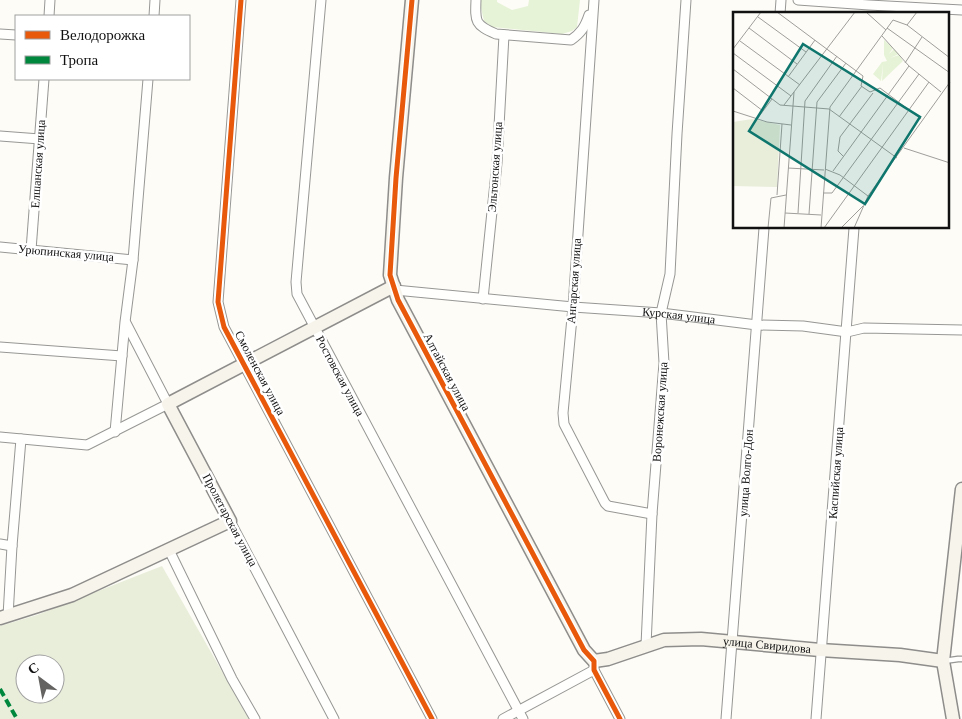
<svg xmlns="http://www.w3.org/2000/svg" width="962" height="719" viewBox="0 0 962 719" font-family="'Times New Roman',serif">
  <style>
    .green { fill: #e7f3d7 }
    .cemetery { fill: #e9eedb; fill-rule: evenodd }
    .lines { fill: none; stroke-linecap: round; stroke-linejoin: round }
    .lane-casing { stroke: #979795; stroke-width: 7 }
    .street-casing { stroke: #979795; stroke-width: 11 }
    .secondary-casing { stroke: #8e8d8b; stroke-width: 15 }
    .lane { stroke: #fffffe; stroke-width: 4.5 }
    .street { stroke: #fffffe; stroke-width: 9 }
    .secondary { stroke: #f6f4eb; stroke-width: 12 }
    .quiet { stroke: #00873e; stroke-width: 4; stroke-dasharray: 8 4; stroke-linecap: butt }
    .cycleway-casing { stroke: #fff; stroke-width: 8 }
    .cycleway { stroke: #e8590c; stroke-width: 5 }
    .labels { text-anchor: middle; stroke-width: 5; stroke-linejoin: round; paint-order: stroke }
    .street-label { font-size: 12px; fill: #111; stroke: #fff }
    .inset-road { fill: none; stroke: #9f9e9b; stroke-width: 1 }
    .view { fill: #0f766e; fill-opacity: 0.15; stroke: #0f766e; stroke-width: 2.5 }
    .inset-edge { fill: none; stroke: #111; stroke-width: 2.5 }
  </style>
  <rect width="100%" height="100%" fill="#fdfcf7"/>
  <!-- green -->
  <path class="green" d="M 481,0 L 497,0 L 497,2 L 512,10 L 528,6 L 529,0 L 580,0 L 577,27 L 572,31 L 562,34 L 492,27 L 484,21 L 481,8 Z"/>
  <!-- cemetery -->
  <path class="cemetery" d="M 162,566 L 249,719 L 0,719 L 0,626 L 37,615 ZM 25,664 L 55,664 L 55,694 L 25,694 Z"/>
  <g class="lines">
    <defs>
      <path id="lane" d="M 944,661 L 958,659 L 962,659"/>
      <g id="street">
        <path d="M 241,0 L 218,302 L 224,327 L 432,719"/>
        <path d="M 321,0 L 296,282 L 297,294 L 523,719"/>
        <path d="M 476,0 C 475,22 475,25 496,34 L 571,40 C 581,33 585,27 589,15"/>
        <path d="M 594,0 L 573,307 L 563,413 L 564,424 L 605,503 L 608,506 L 652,514"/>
        <path d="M 798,0 L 869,5 L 962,10"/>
        <path d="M 780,14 L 781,0"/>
        <path d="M 49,16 L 50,0"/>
        <path d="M 154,16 L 155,0"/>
        <path d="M 0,34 L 16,35"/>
        <path d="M 0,136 L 40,139"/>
        <path d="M 0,247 L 133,260"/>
        <path d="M 31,250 L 44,79"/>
        <path id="s1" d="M 395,290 L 573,307 L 661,313 L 757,325 L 803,326 L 847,332 L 864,328 L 962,330"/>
        <path d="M 483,299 L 497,163 L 504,35"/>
        <path d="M 0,347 L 122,356"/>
        <path d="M 115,432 L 125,322 L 133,260 L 148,79"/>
        <path d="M 0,437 L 87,445 L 168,404 L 126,323"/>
        <path d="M 230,521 L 334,719"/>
        <path d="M 0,544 L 12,546"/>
        <path d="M 169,550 L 232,679 L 255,719"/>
        <path d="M 8,616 L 12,546 L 21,439"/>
        <path d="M 646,645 L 652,514 L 664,363 L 661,313 L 670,274 L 677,134 L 686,0"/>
        <path d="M 594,666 L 594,670 L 620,719"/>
        <path d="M 503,719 L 594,670"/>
        <path d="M 726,719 L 764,228"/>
        <path d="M 816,719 L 854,228"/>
      </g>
      <g id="secondary">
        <path id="s2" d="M 412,0 L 396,178 L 390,275 L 398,300 L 584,650 L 594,661 L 608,659 L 664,640 L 701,639 L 820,650 L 900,655 L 943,661"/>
        <path d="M 0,618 L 72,595 L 230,521 L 168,404 L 394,286"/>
        <path d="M 953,719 L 943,661 L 962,489"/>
      </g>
    </defs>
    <!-- lane casing -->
    <use href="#lane" class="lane-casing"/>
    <!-- street casing -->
    <use href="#street" class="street-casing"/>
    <!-- secondary casing -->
    <use href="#secondary" class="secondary-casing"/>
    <!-- lane -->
    <use href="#lane" class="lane"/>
    <!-- street -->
    <use href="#street" class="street"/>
    <!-- secondary -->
    <use href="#secondary" class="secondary"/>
    <!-- quiet -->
    <path class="quiet" d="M 0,689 L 17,719"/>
    <defs>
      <path id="cycleway" d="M 241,0 L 218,302 L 224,327 L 432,719
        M 412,0 L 396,178 L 390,275 L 398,300 L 584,650 L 594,661 L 594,670 L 620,719"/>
    </defs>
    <!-- cycleway casing -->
    <use href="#cycleway" class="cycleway-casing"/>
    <!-- cycleway -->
    <use href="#cycleway" class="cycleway"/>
  </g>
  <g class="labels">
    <!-- street labels -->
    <g class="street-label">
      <text transform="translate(38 164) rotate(-86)" y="4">Елшанская улица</text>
      <text transform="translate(495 167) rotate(-86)" y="4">Эльтонская улица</text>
      <text transform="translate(66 253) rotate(5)" y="4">Урюпинская улица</text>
      <text transform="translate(574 281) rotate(-86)" y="4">Ангарская улица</text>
      <text dy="4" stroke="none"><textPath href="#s1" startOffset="285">Курская улица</textPath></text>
      <text transform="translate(447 372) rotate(62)" y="4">Алтайская улица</text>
      <text transform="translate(260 373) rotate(62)" y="4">Смоленская улица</text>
      <text transform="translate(340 376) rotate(62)" y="4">Ростовская улица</text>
      <text transform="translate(660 412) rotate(-86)" y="4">Воронежская улица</text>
      <text transform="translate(746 473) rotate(-86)" y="4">улица Волго-Дон</text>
      <text transform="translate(836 473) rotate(-86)" y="4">Каспийская улица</text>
      <text transform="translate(230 520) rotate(62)" y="4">Пролетарская улица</text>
      <text dy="4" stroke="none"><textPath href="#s2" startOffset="890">улица Свиридова</textPath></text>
    </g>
  </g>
  <!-- overview -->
  <g transform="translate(733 12)">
    <rect width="216" height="216" fill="#fdfcf7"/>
    <path d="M 151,28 L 160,36 L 156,42 L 161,37 L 166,42 L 157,46 L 166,43 L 170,49 L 149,69 L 150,52 L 148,69 L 140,62 L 149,50 L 154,49 L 151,43 Z" fill="#e7f3d7"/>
    <path d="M 19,107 L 47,113 L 44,175 L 0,174 L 0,110 Z" fill="#e9eedb"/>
    <path class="inset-road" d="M 44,0 L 130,64 L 128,74 L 137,80 L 147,76 L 188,107M 133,0 L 153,18M 25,5 L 73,40M 174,13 L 184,0M 16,16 L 64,52M 154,16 L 217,61M 7,29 L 67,73M 0,37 L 28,0M 0,41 L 58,84M 172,51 L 189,25M 176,54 L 208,80M 0,57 L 47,93 L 96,97M 55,65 L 82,28M 0,76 L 30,99M 51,93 L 122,0M 96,97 L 164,146M 0,99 L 34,110 L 58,113M 106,105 L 129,74M 24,107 L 39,87M 171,136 L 217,151M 110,144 L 105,139 L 107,125 L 140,81M 55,156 L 91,158M 92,157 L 107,163 L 135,184M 100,159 L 176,54 L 149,24M 90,181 L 99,181 L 186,62M 44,183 L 49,112M 52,201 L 88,203M 65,201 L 72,89 L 104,44M 76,202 L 84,90 L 113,51M 35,216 L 38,186 L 53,183M 51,216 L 61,80M 88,216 L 97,95 L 160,8 L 174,13 L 217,46M 91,216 L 196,70M 108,216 L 130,194M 121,216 L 135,184 L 217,70"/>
    <path class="view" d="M 70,32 L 187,105 L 132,192 L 16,119 Z"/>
    <rect width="216" height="216" class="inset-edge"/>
  </g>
  <!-- legend -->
  <rect x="15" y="15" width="175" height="65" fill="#ffffff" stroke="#a0a0a0"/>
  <rect x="25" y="31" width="25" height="8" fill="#e8590c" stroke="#a0a0a0"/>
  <text x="60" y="40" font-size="15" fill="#111111">Велодорожка</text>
  <rect x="25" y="56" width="25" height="8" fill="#00873e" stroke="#a0a0a0"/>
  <text x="60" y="65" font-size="15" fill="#111111">Тропа</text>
  <!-- north arrow -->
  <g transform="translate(40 679) rotate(328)"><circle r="24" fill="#ffffff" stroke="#a0a0a0"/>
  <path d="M0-4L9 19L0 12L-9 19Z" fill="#646362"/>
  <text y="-8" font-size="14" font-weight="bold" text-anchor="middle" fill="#111111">С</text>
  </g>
</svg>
